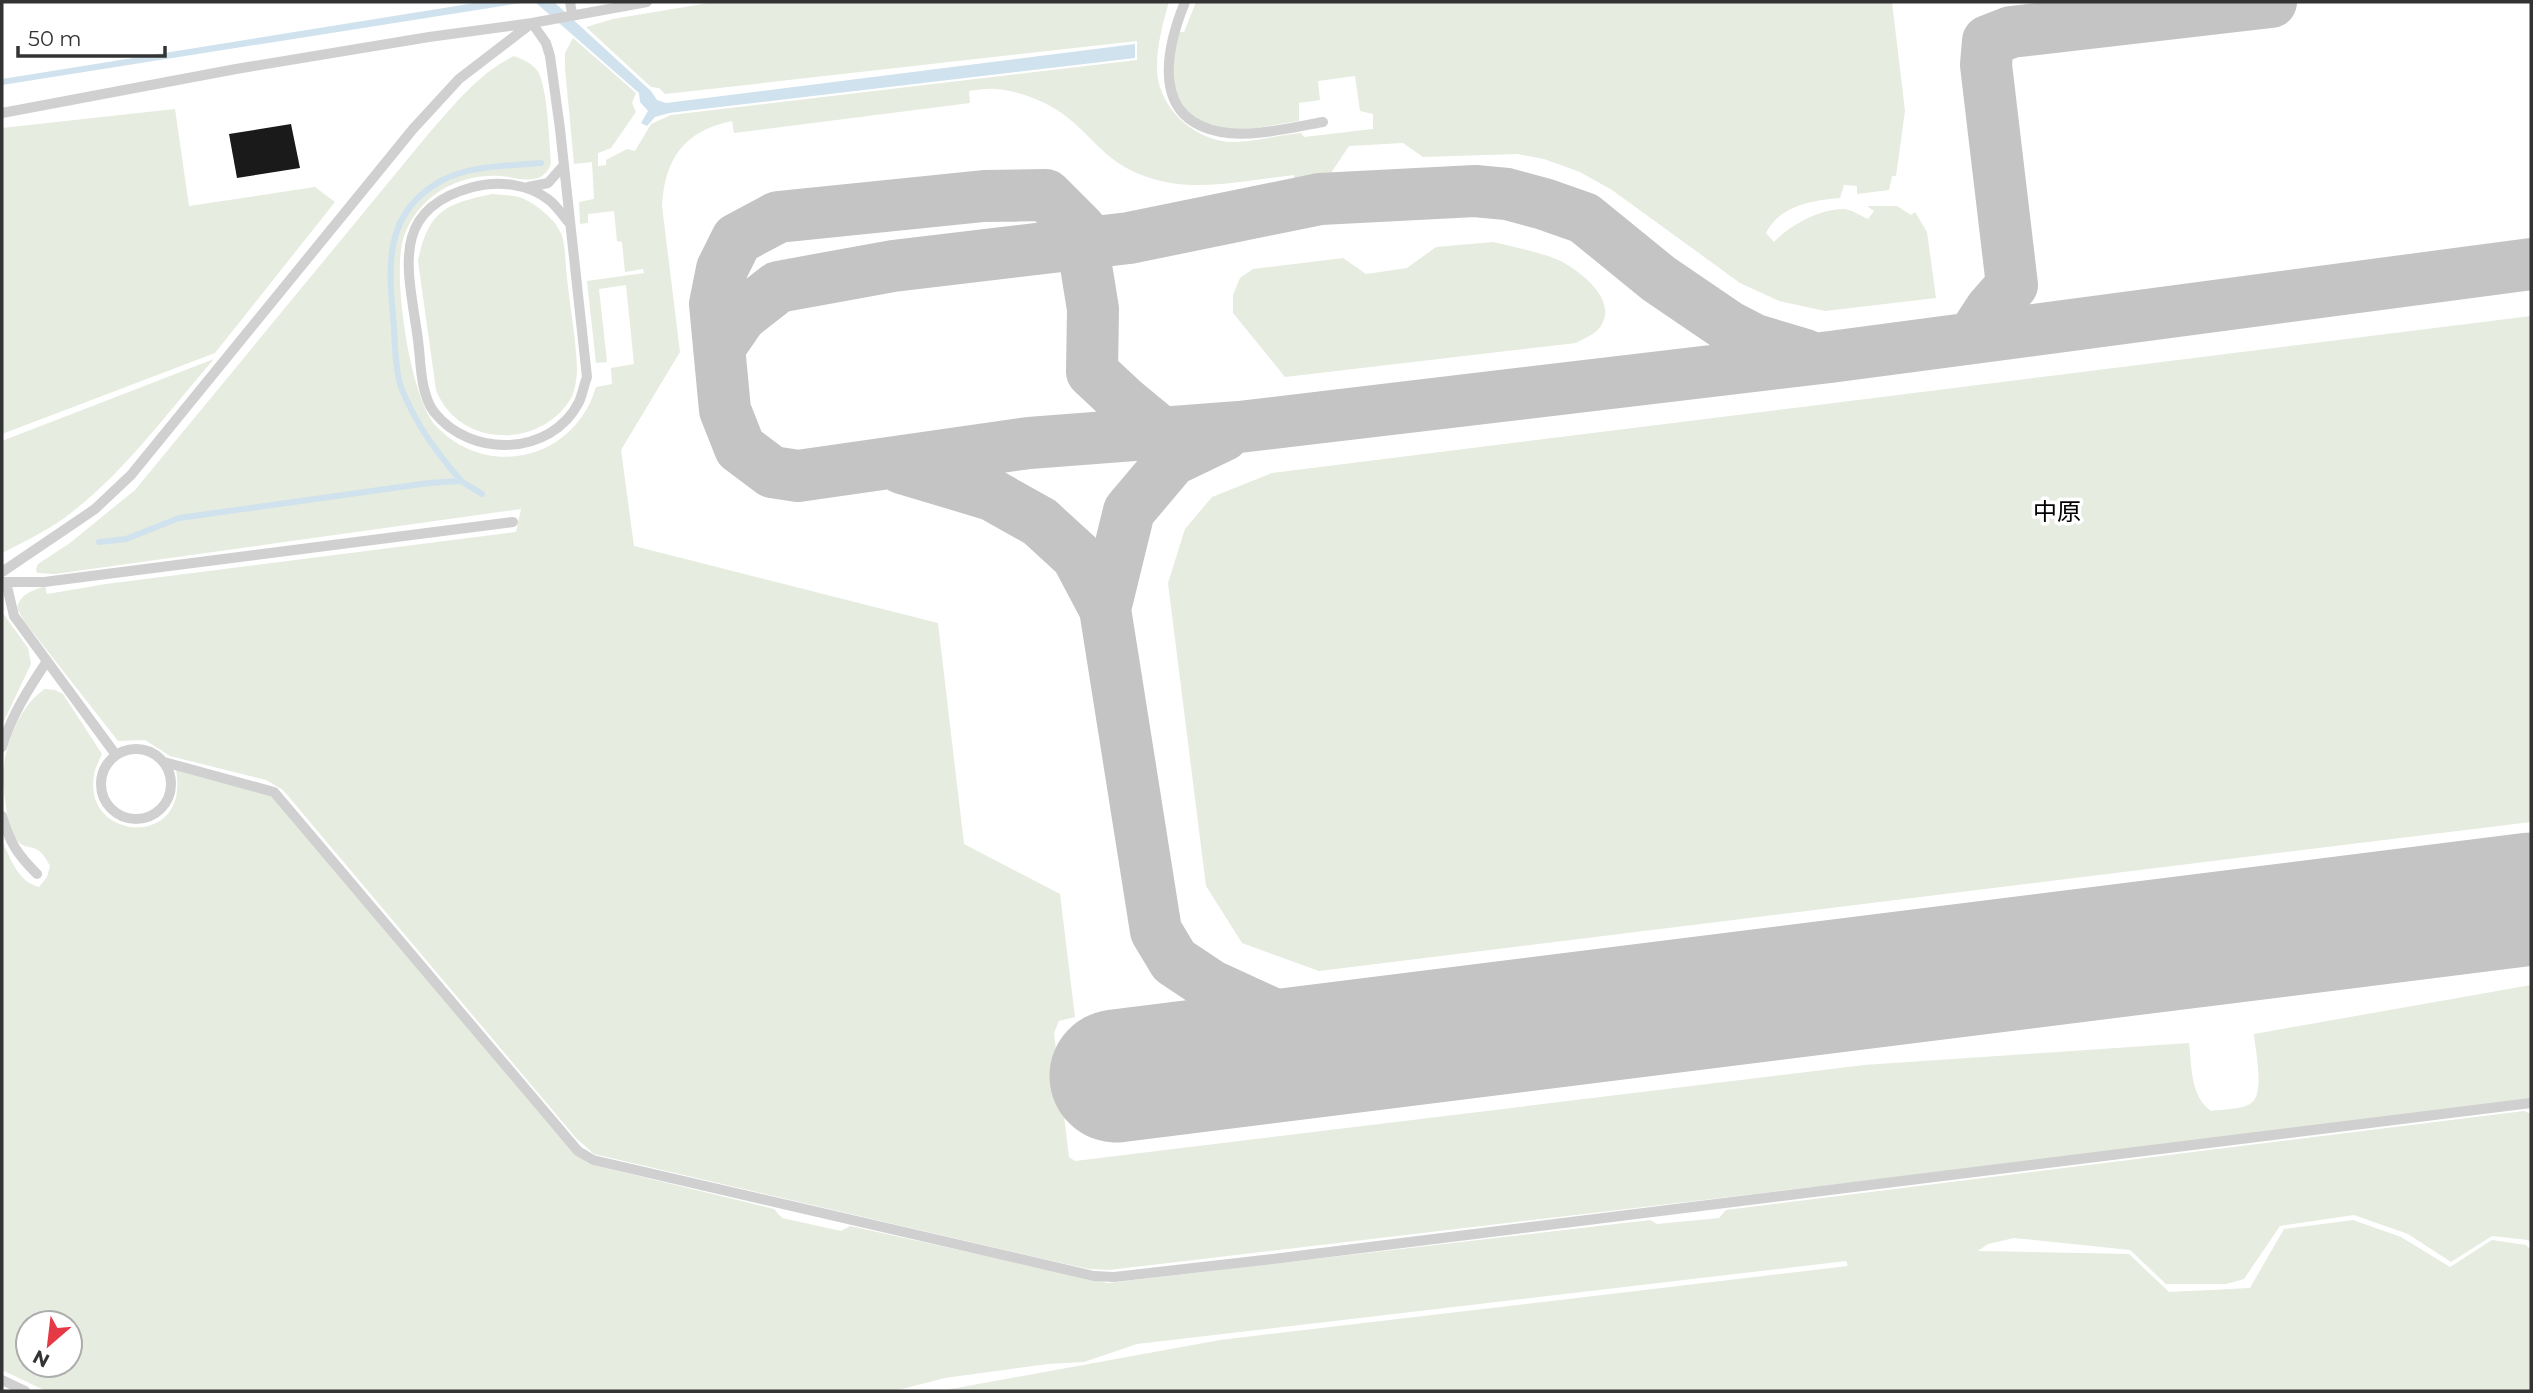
<svg xmlns="http://www.w3.org/2000/svg" width="2533" height="1393" viewBox="0 0 2533 1393" font-family="Montserrat,'Noto Sans JP',sans-serif">
  <style>
    .green { fill: #e6ecdf; fill-rule: evenodd }
    .water { fill: #cfe2ee }
    .lines { fill: none; stroke-linecap: round; stroke-linejoin: round }
    .stream { stroke: #cfe2ee; stroke-width: 6 }
    .taxiway { stroke: #c4c4c4; stroke-width: 52 }
    .runway { stroke: #c4c4c4; stroke-width: 133 }
    .building { fill: #1a1a1a }
    .lane { stroke: #d0d0d0; stroke-width: 10 }
    .labels { text-anchor: middle; stroke-width: 7; stroke-linejoin: round; paint-order: stroke }
    .quarter-label { font-size: 24px; fill: #000; stroke: #fff }
  </style>
  <rect width="100%" height="100%" fill="#fff"/>
  <!-- green -->
  <path class="green" d="M 714,2 L 1169,2 C 1163,22 1156,49 1157,71 C 1159,110 1198,144 1237,142 C 1258,141 1280,135 1301,133 L 1304,137 L 1373,129 L 1373,114 L 1360,111 L 1355,76 L 1318,81 L 1320,100 L 1299,103 L 1299,121 C 1275,124 1248,132 1224,129 C 1193,126 1168,94 1171,64 C 1172,53 1177,42 1179,32 L 1184,32 L 1196,2 L 1892,2 L 1905,111 L 1896,176 L 1892,176 L 1889,190 L 1857,194 L 1857,186 L 1844,185 L 1840,198 C 1813,200 1779,206 1766,233 L 1774,242 C 1789,226 1819,209 1843,209 C 1851,209 1861,216 1868,219 L 1874,211 L 1867,206 L 1897,206 L 1911,215 L 1915,212 L 1927,232 L 1936,298 L 1825,311 L 1779,301 L 1740,283 L 1612,190 L 1580,172 L 1544,159 L 1517,154 L 1423,157 L 1403,143 L 1349,146 L 1325,182 L 1295,185 L 1294,175 C 1247,180 1196,193 1150,178 C 1111,165 1102,148 1073,122 C 1054,104 1022,91 996,89 C 987,88 977,90 969,91 L 970,103 L 734,133 L 732,121 C 684,131 665,158 662,206 L 680,352 L 621,450 L 634,546 L 938,623 L 964,844 L 1060,894 L 1075,1017 L 1059,1021 L 1054,1033 L 1069,1157 L 1075,1161 L 1864,1065 L 2189,1043 C 2192,1066 2190,1096 2211,1111 C 2222,1109 2240,1110 2250,1104 C 2266,1095 2255,1050 2254,1034 L 2531,985 L 2531,1099 L 2203,1141 L 1109,1270 L 1089,1269 L 1057,1262 L 594,1154 L 576,1138 L 283,790 L 266,780 L 170,756 L 145,740 L 118,741 L 24,621 L 17,608 C 21,593 32,591 45,586 L 47,594 L 106,584 L 516,532 L 521,509 L 55,574 L 37,573 L 36,569 L 38,564 L 70,543 L 135,490 L 430,132 C 455,104 479,73 514,56 C 522,59 531,63 537,70 C 548,86 549,142 551,163 C 549,170 545,175 538,178 C 525,182 513,177 501,176 C 459,173 419,195 404,236 C 391,272 410,398 436,426 C 488,481 575,459 596,387 L 612,384 L 611,368 L 634,364 L 626,285 L 599,289 L 607,362 L 596,363 L 587,281 L 644,273 L 643,269 L 625,272 L 622,242 L 617,241 L 614,211 L 588,214 L 588,223 L 580,224 L 579,202 L 594,199 L 592,162 L 574,164 L 565,68 L 565,53 L 573,38 L 636,93 L 632,103 L 636,112 L 611,148 L 598,153 L 598,166 L 606,165 L 606,160 L 627,149 L 635,151 L 651,124 L 671,115 L 1137,60 L 1137,41 L 665,94 L 659,88 L 651,87 L 586,27 L 613,19 Z
    M 175,109 L 189,206 L 315,187 L 335,202 L 215,353 L 2,434 L 2,128 Z
    M 492,194 C 501,195 511,195 519,197 C 534,202 557,220 562,236 C 566,248 565,265 567,278 C 570,308 576,339 577,369 C 577,377 575,393 570,400 C 538,450 458,447 436,390 L 418,261 C 428,211 445,204 492,194 Z
    M 1493,242 C 1514,247 1536,251 1556,259 C 1577,268 1617,298 1602,324 C 1598,333 1585,338 1576,343 L 1285,377 L 1233,313 L 1233,295 L 1240,278 L 1253,269 L 1343,258 L 1366,274 L 1407,268 L 1436,247 Z
    M 2531,316 L 2531,822 L 1319,971 L 1242,943 L 1206,886 L 1168,583 L 1185,529 L 1212,497 L 1272,473 Z
    M 214,359 C 166,414 123,475 63,519 C 44,532 22,543 2,553 L 2,441 Z
    M 2,612 L 28,648 L 31,664 L 2,725 Z
    M 45,689 L 55,690 L 63,694 L 102,754 C 99,761 95,768 94,775 C 82,841 191,850 176,770 L 267,794 L 275,799 L 579,1157 L 589,1164 L 774,1209 L 782,1218 L 841,1231 L 850,1226 L 1108,1283 L 1650,1220 L 1657,1224 L 1719,1218 L 1726,1210 L 2524,1111 L 2531,1114 L 2531,1243 L 2528,1240 L 2492,1236 L 2451,1262 L 2408,1234 L 2354,1215 L 2280,1226 L 2244,1279 L 2226,1284 L 2166,1284 L 2130,1250 L 2014,1238 L 1988,1244 L 1978,1251 L 2129,1254 L 2169,1292 L 2250,1288 L 2284,1229 L 2353,1220 L 2401,1237 L 2450,1267 L 2492,1240 L 2526,1245 L 2531,1250 L 2531,1391 L 940,1391 L 1220,1340 L 1848,1266 L 1846,1261 L 1137,1344 L 1084,1362 L 1048,1364 L 945,1378 L 894,1391 L 46,1391 L 2,1370 L 2,841 C 11,859 18,882 39,887 L 47,877 L 50,866 C 36,837 28,856 14,837 C 9,830 7,815 6,806 C 5,798 3,788 3,779 C 3,749 19,705 45,689 ZM 28,1323 L 70,1323 L 70,1365 L 28,1365 Z"/>
  <!-- water -->
  <path class="water" d="M 481,2 L 527,2 L 2,85 L 2,79 Z
    M 535,2 L 554,2 L 651,91 L 657,100 L 666,103 L 1135,44 L 1135,58 L 669,113 L 655,117 L 647,126 L 641,123 L 648,111 L 640,102 L 639,93 Z"/>
  <g class="lines">
    <!-- stream -->
    <path class="stream" d="M 461,481 C 435,450 416,425 401,387 C 395,370 395,346 394,328 C 389,270 381,214 441,181 C 469,165 509,166 541,163
      M 99,542 L 126,539 L 179,518 L 429,483 L 461,481 L 482,494"/>
    <!-- taxiway -->
    <path class="taxiway" d="M 1972,338 L 1991,309 L 2012,285 L 1986,65 L 1988,41 L 2011,32 L 2271,2
      M 719,348 L 741,316 L 778,287 L 893,266 L 1129,238 L 1320,199 L 1475,191 L 1507,194 L 1544,204 L 1584,218 L 1659,279 L 1728,326 L 1755,340 L 1805,355
      M 1164,435 L 1123,401 L 1092,372 L 1093,309 L 1080,229 L 1046,195 L 984,196 L 778,217 L 737,239 L 722,269 L 715,304 L 725,410 L 740,448 L 772,472 L 798,476 L 1029,443 L 1239,427 L 1830,357 L 2531,264
      M 1224,435 L 1172,460 L 1129,511 L 1105,609 L 1156,931 L 1174,961 L 1210,985 L 1314,1033 L 1353,1046
      M 902,468 L 992,495 L 1040,522 L 1077,556 L 1105,609"/>
    <!-- runway -->
    <path class="runway" d="M 1116,1076 L 2531,899"/>
  </g>
  <!-- building -->
  <path class="building" d="M 291,124 L 300,168 L 237,178 L 229,134 Z"/>
  <g class="lines">
    <!-- lane -->
    <path class="lane" d="M 570,2 L 572,14
      M 1185,2 C 1165,51 1151,119 1221,132 C 1251,138 1293,127 1323,122
      M 2,113 L 236,69 L 429,37 L 532,23 L 647,2
      M 528,187 L 548,183 L 564,165
      M 2,572 L 95,509 L 131,475 L 413,129 L 459,79 L 532,23 L 546,43 L 550,56 L 560,129 L 587,377 C 584,385 582,395 579,402 C 551,457 470,458 434,412 C 420,393 421,362 418,340 C 409,272 387,210 473,187 C 498,180 529,184 549,200 C 557,206 563,216 570,224
      M 2,582 L 44,582 L 513,522
      M 6,582 L 14,616 L 116,755
      M 2,747 C 11,716 29,688 47,661
      M101 784a35 35 0 1 1 70 0a35 35 0 1 1-70 0Z
      M 164,762 L 274,792 L 578,1151 L 593,1160 L 1094,1276 L 1114,1277 L 1273,1259 L 2531,1103
      M 2,816 C 10,843 17,854 37,874
      M 2,1380 L 25,1391"/>
  </g>
  <g class="labels">
    <!-- quarter labels -->
    <g class="quarter-label">
      <text x="2057" y="520">中原</text>
    </g>
  </g>
  <!-- border -->
  <rect width="2533" height="1393" fill="none" stroke="#333333" stroke-width="7"/>
  <!-- north arrow -->
  <g transform="translate(49 1344) rotate(208)"><circle r="33" fill="#ffffff" stroke="#adadad" stroke-width="2"/>
  <path d="M0-5L12 26L0 18L-12 26Z" fill="#e63946"/>
  <text y="-10" font-size="19" font-weight="bold" text-anchor="middle" fill="#333333">N</text>
  </g>
  <!-- scale -->
  <path d="M18 46v10h147v-10" fill="none" stroke="#333333" stroke-width="3.5"/>
  <text x="28" y="46" font-size="21" fill="#333333" stroke="#ffffff" stroke-width="5" paint-order="stroke">50 m</text>
</svg>
